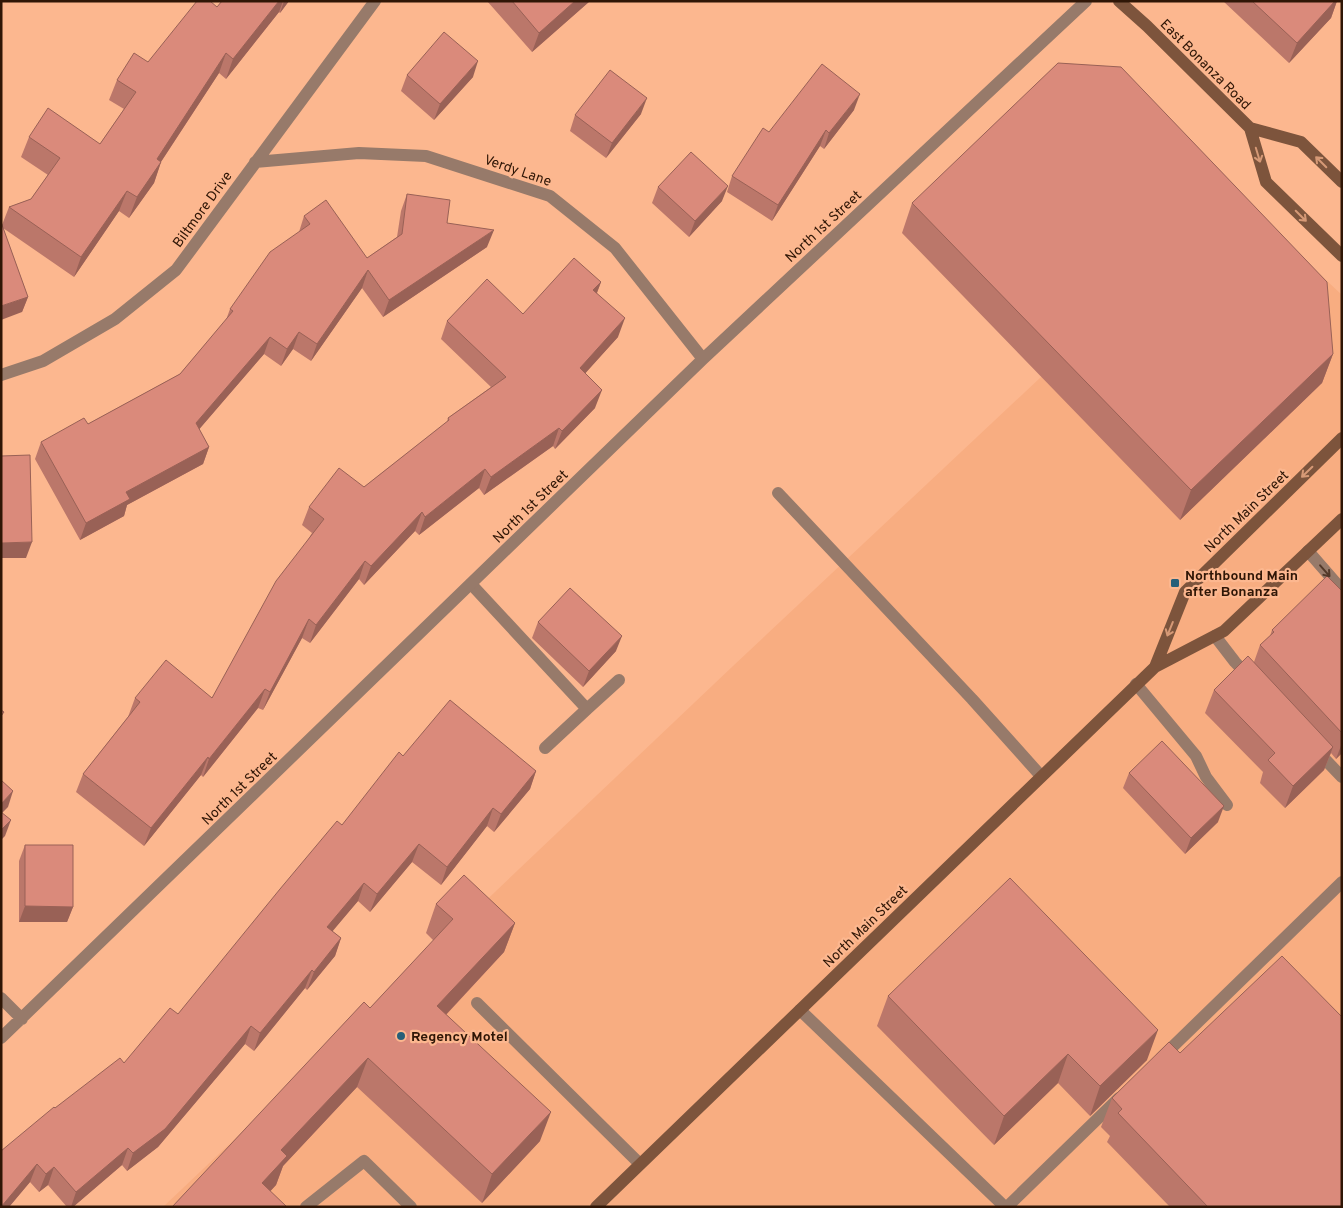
<svg xmlns="http://www.w3.org/2000/svg" width="1343" height="1208" viewBox="0 0 1343 1208" font-family="Overpass,sans-serif">
  <style>
    .built { fill: #f8ad81 }
    .lines { fill: none; stroke-linecap: round; stroke-linejoin: round }
    .lane { stroke: #977a6a; stroke-width: 12 }
    .street { stroke: #977a6a; stroke-width: 12 }
    .secondary { stroke: #7d543c; stroke-width: 12 }
    .wall { fill: #bb776a }
    .shaded-wall { fill: #996156 }
    .building { fill: #da8a7b; stroke: #996156 }
    .oneway { stroke: #d69976 }
    .oneway2 { stroke: #533929 }
    .poi-dot { fill: #275f79; stroke: #fcb78f; stroke-width: 2 }
    .labels { text-anchor: middle; stroke-width: 4.5; stroke-linejoin: round; paint-order: stroke }
    .street-label { font-size: 14px; fill: #2f1606; stroke: #fcb78f }
    .poi-label { font-size: 14px; font-weight: bold; fill: #2f1606; stroke: #fcb78f; text-anchor: start }
  </style>
  <rect width="100%" height="100%" fill="#fcb78f"/>
  <!-- built -->
  <path class="built" d="M 1235,195 L 1342,295 L 1342,1207 L 163,1207 L 733,666 Z"/>
  <g class="lines">
    <!-- lane -->
    <path class="lane" d="M 778,493 L 972,699 L 1041,776
      M 1308,551 L 1342,590
      M 471,584 L 587,709 L 619,680
      M 1215,636 L 1235,662 L 1250,678
      M 1136,684 L 1196,756 L 1206,777 L 1227,805
      M 545,748 L 587,709
      M 1316,750 L 1342,777
      M 477,1003 L 640,1164
      M 800,1010 L 1005,1207
      M 1161,1058 L 1342,882
      M 306,1207 L 364,1161 L 411,1207
      M 1007,1207 L 1119,1098"/>
    <!-- street -->
    <path class="street" d="M 255,162 L 359,153 L 426,156 L 550,196 L 615,248 L 703,359
      M 1,375 L 43,361 L 115,319 L 176,270 L 375,1
      M 1,998 L 22,1019
      M 1,1038 L 703,359 L 1086,1"/>
    <!-- secondary -->
    <path class="secondary" d="M 1119,1 L 1147,26 L 1250,128 L 1266,182 L 1342,256
      M 1250,128 L 1301,142 L 1342,182
      M 1155,667 L 1185,592 L 1342,438
      M 596,1207 L 1155,667 L 1224,631 L 1342,519"/>
  </g>
  <!-- wall -->
  <path class="wall" d="M 222,1 L 289,1 L 280,13 L 279,12 L 226,79 L 219,73 L 161,162 L 154,183 L 129,218 L 119,211 L 74,277 L 3,228 L 28,297 L 22,312 L 2,225 L 9,207 L 31,199 L 48,175 L 21,157 L 29,137 L 100,144 L 124,109 L 109,100 L 117,80 L 148,62 L 217,7 Z
    M 487,1 L 590,1 L 532,52 Z
    M 1223,1 L 1337,1 L 1331,18 L 1289,63 Z
    M 407,75 L 473,77 L 434,120 L 401,91 Z
    M 854,110 L 824,149 L 820,146 L 772,221 L 727,192 L 732,176 L 769,132 Z
    M 641,114 L 606,158 L 570,131 L 575,115 Z
    M 658,187 L 722,201 L 689,237 L 652,203 Z
    M 407,194 L 447,223 L 487,247 L 383,317 L 362,288 L 311,361 L 293,349 L 281,366 L 264,354 L 199,429 L 209,447 L 203,464 L 127,505 L 124,516 L 80,540 L 35,459 L 41,442 L 88,424 L 180,374 L 226,320 L 230,309 L 299,232 L 304,216 L 367,258 L 397,237 L 401,211 Z
    M 912,203 L 1333,354 L 1322,383 L 1180,520 L 902,233 Z
    M 601,282 L 597,293 L 618,337 L 585,373 L 595,408 L 555,449 L 553,446 L 484,495 L 479,488 L 419,535 L 415,531 L 364,585 L 359,579 L 310,643 L 302,638 L 263,710 L 258,708 L 203,777 L 201,775 L 144,846 L 76,792 L 83,774 L 128,717 L 135,698 L 212,698 L 312,533 L 302,525 L 309,507 L 364,487 L 447,422 L 448,418 L 491,387 L 441,339 L 447,321 L 523,314 Z
    M 1342,591 L 1342,753 L 1336,759 L 1331,753 L 1324,770 L 1285,808 L 1260,783 L 1263,772 L 1205,713 L 1214,690 L 1254,662 L 1260,645 L 1270,636 L 1272,630 Z
    M 538,622 L 616,651 L 583,687 L 532,638 Z
    M 403,756 L 536,771 L 530,789 L 494,832 L 487,826 L 441,885 L 412,862 L 370,912 L 358,901 L 332,931 L 341,938 L 335,956 L 307,990 L 305,988 L 254,1051 L 245,1044 L 158,1147 L 127,1171 L 122,1165 L 73,1207 L 67,1207 L 48,1185 L 39,1192 L 30,1182 L 9,1207 L 1,1207 L 55,1108 L 124,1063 L 178,1014 L 342,825 Z
    M 1129,773 L 1218,822 L 1185,854 L 1123,788 Z
    M 25,845 L 73,907 L 67,922 L 19,922 L 19,861 Z
    M 436,904 L 515,923 L 504,952 L 446,1015 L 540,1141 L 482,1203 L 357,1087 L 283,1166 L 276,1185 L 270,1191 L 172,1207 L 370,1008 L 434,941 L 426,933 Z
    M 888,996 L 1147,1060 L 1090,1116 L 1058,1083 L 994,1145 L 877,1026 Z
    M 1180,1053 L 1342,1207 L 1170,1207 L 1107,1142 L 1110,1136 L 1101,1127 L 1112,1098 Z"/>
  <!-- shaded-wall -->
  <path class="shaded-wall" d="M 279,1 L 283,1 L 279,12 L 226,79 L 233,59 Z
    M 284,1 L 289,1 L 280,13 Z
    M 575,1 L 590,1 L 532,52 L 539,33 Z
    M 1335,1 L 1337,1 L 1331,18 L 1289,63 L 1297,43 Z
    M 226,53 L 219,73 L 151,177 L 161,162 L 154,183 L 129,218 L 137,197 L 157,159 Z
    M 478,61 L 473,77 L 434,120 L 440,104 Z
    M 860,94 L 854,110 L 824,149 L 829,133 Z
    M 647,98 L 641,114 L 606,158 L 612,143 Z
    M 826,130 L 820,146 L 772,221 L 778,205 Z
    M 728,186 L 722,201 L 689,237 L 695,221 Z
    M 127,191 L 119,211 L 74,277 L 81,257 Z
    M 494,230 L 487,247 L 383,317 L 389,300 Z
    M 368,270 L 362,288 L 311,361 L 317,344 Z
    M 601,282 L 594,300 L 593,290 Z
    M 28,297 L 22,312 L 1,320 L 1,306 Z
    M 625,318 L 618,337 L 573,387 L 580,368 Z
    M 299,332 L 293,349 L 281,366 L 287,349 Z
    M 270,337 L 264,354 L 190,440 L 196,423 Z
    M 1333,354 L 1322,383 L 1180,520 L 1191,490 Z
    M 602,390 L 595,408 L 555,449 L 562,431 Z
    M 559,428 L 553,446 L 484,495 L 491,477 Z
    M 209,447 L 203,464 L 127,505 L 124,516 L 80,540 L 86,523 L 126,492 Z
    M 485,469 L 479,488 L 419,535 L 425,517 Z
    M 422,512 L 415,531 L 364,585 L 371,566 Z
    M 32,542 L 26,558 L 1,558 L 1,543 Z
    M 365,561 L 359,579 L 310,643 L 316,625 Z
    M 309,619 L 302,638 L 263,710 L 270,692 Z
    M 622,636 L 616,651 L 583,687 L 589,671 Z
    M 265,689 L 258,708 L 203,777 L 209,759 Z
    M 1342,743 L 1342,753 L 1336,759 Z
    M 1333,747 L 1324,770 L 1285,808 L 1293,786 Z
    M 208,757 L 201,775 L 144,846 L 151,828 Z
    M 536,771 L 530,789 L 494,832 L 501,814 Z
    M 13,791 L 8,807 L 1,814 L 1,804 Z
    M 1224,806 L 1218,822 L 1185,854 L 1191,838 Z
    M 493,808 L 487,826 L 441,885 L 447,867 Z
    M 11,820 L 5,836 L 1,840 L 1,830 Z
    M 419,844 L 412,862 L 370,912 L 377,894 Z
    M 364,883 L 358,901 L 321,945 L 327,927 Z
    M 25,906 L 73,907 L 67,922 L 19,922 Z
    M 515,923 L 504,952 L 426,1036 L 437,1006 Z
    M 341,938 L 335,956 L 307,990 L 314,972 Z
    M 312,970 L 305,988 L 254,1051 L 260,1033 Z
    M 251,1026 L 245,1044 L 158,1147 L 127,1171 L 133,1153 Z
    M 1158,1030 L 1147,1060 L 1090,1116 L 1100,1086 Z
    M 1068,1054 L 1058,1083 L 994,1145 L 1004,1116 Z
    M 368,1058 L 357,1087 L 283,1166 L 276,1185 L 256,1207 L 262,1183 L 281,1150 Z
    M 551,1112 L 540,1141 L 482,1203 L 492,1174 Z
    M 128,1148 L 122,1165 L 73,1207 L 71,1207 L 76,1192 Z
    M 37,1164 L 30,1182 L 9,1207 L 1,1207 Z
    M 54,1167 L 48,1185 L 39,1192 L 46,1174 Z"/>
  <!-- building -->
  <path class="building" d="M 197,1 L 210,1 L 217,7 L 222,1 L 279,1 L 233,59 L 226,53 L 157,159 L 161,162 L 137,197 L 127,191 L 81,257 L 9,207 L 31,199 L 60,158 L 29,137 L 48,108 L 100,144 L 136,92 L 117,80 L 134,53 L 148,62 Z
    M 512,1 L 575,1 L 539,33 Z
    M 1252,1 L 1335,1 L 1297,43 Z
    M 444,32 L 478,61 L 440,104 L 407,75 Z
    M 1058,63 L 1121,67 L 1327,282 L 1333,354 L 1191,490 L 912,203 Z
    M 822,64 L 860,94 L 829,133 L 826,130 L 778,205 L 732,176 L 763,128 L 769,132 Z
    M 610,70 L 647,98 L 612,143 L 575,115 Z
    M 691,152 L 728,186 L 695,221 L 658,187 Z
    M 407,194 L 450,200 L 447,223 L 494,230 L 389,300 L 368,270 L 317,344 L 299,332 L 287,349 L 270,337 L 196,423 L 209,447 L 126,492 L 130,499 L 86,523 L 41,442 L 84,418 L 88,424 L 180,374 L 233,311 L 230,309 L 270,252 L 310,224 L 304,216 L 326,200 L 367,258 L 402,234 Z
    M 1,222 L 28,297 L 1,306 Z
    M 574,258 L 601,282 L 593,290 L 625,318 L 580,368 L 602,390 L 562,431 L 559,428 L 491,477 L 485,469 L 425,517 L 422,512 L 371,566 L 365,561 L 316,625 L 309,619 L 270,692 L 265,689 L 209,759 L 208,757 L 151,828 L 83,774 L 140,702 L 135,698 L 166,660 L 212,698 L 276,581 L 324,519 L 309,507 L 339,468 L 364,487 L 449,420 L 448,418 L 506,377 L 447,321 L 487,279 L 523,314 Z
    M 30,455 L 32,542 L 1,543 L 1,456 Z
    M 1327,576 L 1342,591 L 1342,733 L 1260,645 L 1274,632 L 1272,630 Z
    M 570,588 L 622,636 L 589,671 L 538,622 Z
    M 1248,656 L 1333,747 L 1293,786 L 1268,760 L 1275,753 L 1214,690 Z
    M 450,700 L 536,771 L 501,814 L 493,808 L 447,867 L 419,844 L 377,894 L 364,883 L 327,927 L 341,938 L 314,972 L 312,970 L 260,1033 L 251,1026 L 165,1129 L 133,1153 L 128,1148 L 76,1192 L 54,1167 L 46,1174 L 37,1164 L 1,1207 L 1,1151 L 54,1107 L 55,1108 L 120,1058 L 124,1063 L 170,1008 L 178,1014 L 280,889 L 337,821 L 342,825 L 399,752 L 403,756 Z
    M 1,710 L 4,712 L 1,716 Z
    M 1162,741 L 1224,806 L 1191,838 L 1129,773 Z
    M 1,780 L 13,791 L 1,804 Z
    M 1,812 L 11,820 L 1,830 Z
    M 25,845 L 73,845 L 73,907 L 25,906 Z
    M 464,875 L 515,923 L 437,1006 L 551,1112 L 492,1174 L 368,1058 L 281,1150 L 287,1156 L 262,1183 L 287,1207 L 172,1207 L 364,1002 L 370,1008 L 453,919 L 436,904 Z
    M 1010,878 L 1158,1030 L 1100,1086 L 1068,1054 L 1004,1116 L 888,996 Z
    M 1282,956 L 1342,1017 L 1342,1207 L 1208,1207 L 1118,1113 L 1122,1109 L 1112,1098 L 1169,1042 L 1180,1053 Z"/>
  <!-- one-way arrows -->
  <defs><path id="oneway-shaft" d="M-6 0H5M1.5-3L5.5 0L1.5 3" fill="none" stroke-width="1.6" stroke-linecap="round" stroke-linejoin="round" transform="scale(1.25)"/></defs>
  <g class="oneway">
    <use href="#oneway-shaft" transform="translate(1258 155) rotate(73)"/>
    <use href="#oneway-shaft" transform="translate(1321 162) rotate(-135)"/>
    <use href="#oneway-shaft" transform="translate(1301 216) rotate(45)"/>
    <use href="#oneway-shaft" transform="translate(1307 472) rotate(136)"/>
    <use href="#oneway-shaft" transform="translate(1170 629) rotate(112)"/>
  </g>
  <use class="oneway2" href="#oneway-shaft" transform="translate(1325 571) rotate(49)"/>
  <!-- markers -->
  <g class="poi-dot">
    <rect x="1170" y="578" width="10" height="10" rx="2.5"/>
    <circle cx="401" cy="1036" r="5"/>
  </g>
  <g class="labels">
    <!-- street labels -->
    <g class="street-label">
      <text transform="translate(1206 64) rotate(45)" y="5">East Bonanza Road</text>
      <text transform="translate(518 170) rotate(19)" y="5">Verdy Lane</text>
      <text transform="translate(202 209) rotate(-54)" y="5">Biltmore Drive</text>
      <text transform="translate(823 226) rotate(-43)" y="5">North 1st Street</text>
      <text transform="translate(530 506) rotate(-44)" y="5">North 1st Street</text>
      <text transform="translate(1246 511) rotate(-44)" y="5">North Main Street</text>
      <text transform="translate(239 788) rotate(-44)" y="5">North 1st Street</text>
      <text transform="translate(865 926) rotate(-44)" y="5">North Main Street</text>
    </g>
    <!-- poi labels -->
    <g class="poi-label">
      <text x="1185" y="580">Northbound Main<tspan x="1185" dy="16">after Bonanza</tspan></text>
      <text x="411" y="1041">Regency Motel</text>
    </g>
  </g>
  <!-- border -->
  <rect width="1343" height="1208" fill="none" stroke="#2f1606" stroke-width="5"/>
</svg>
